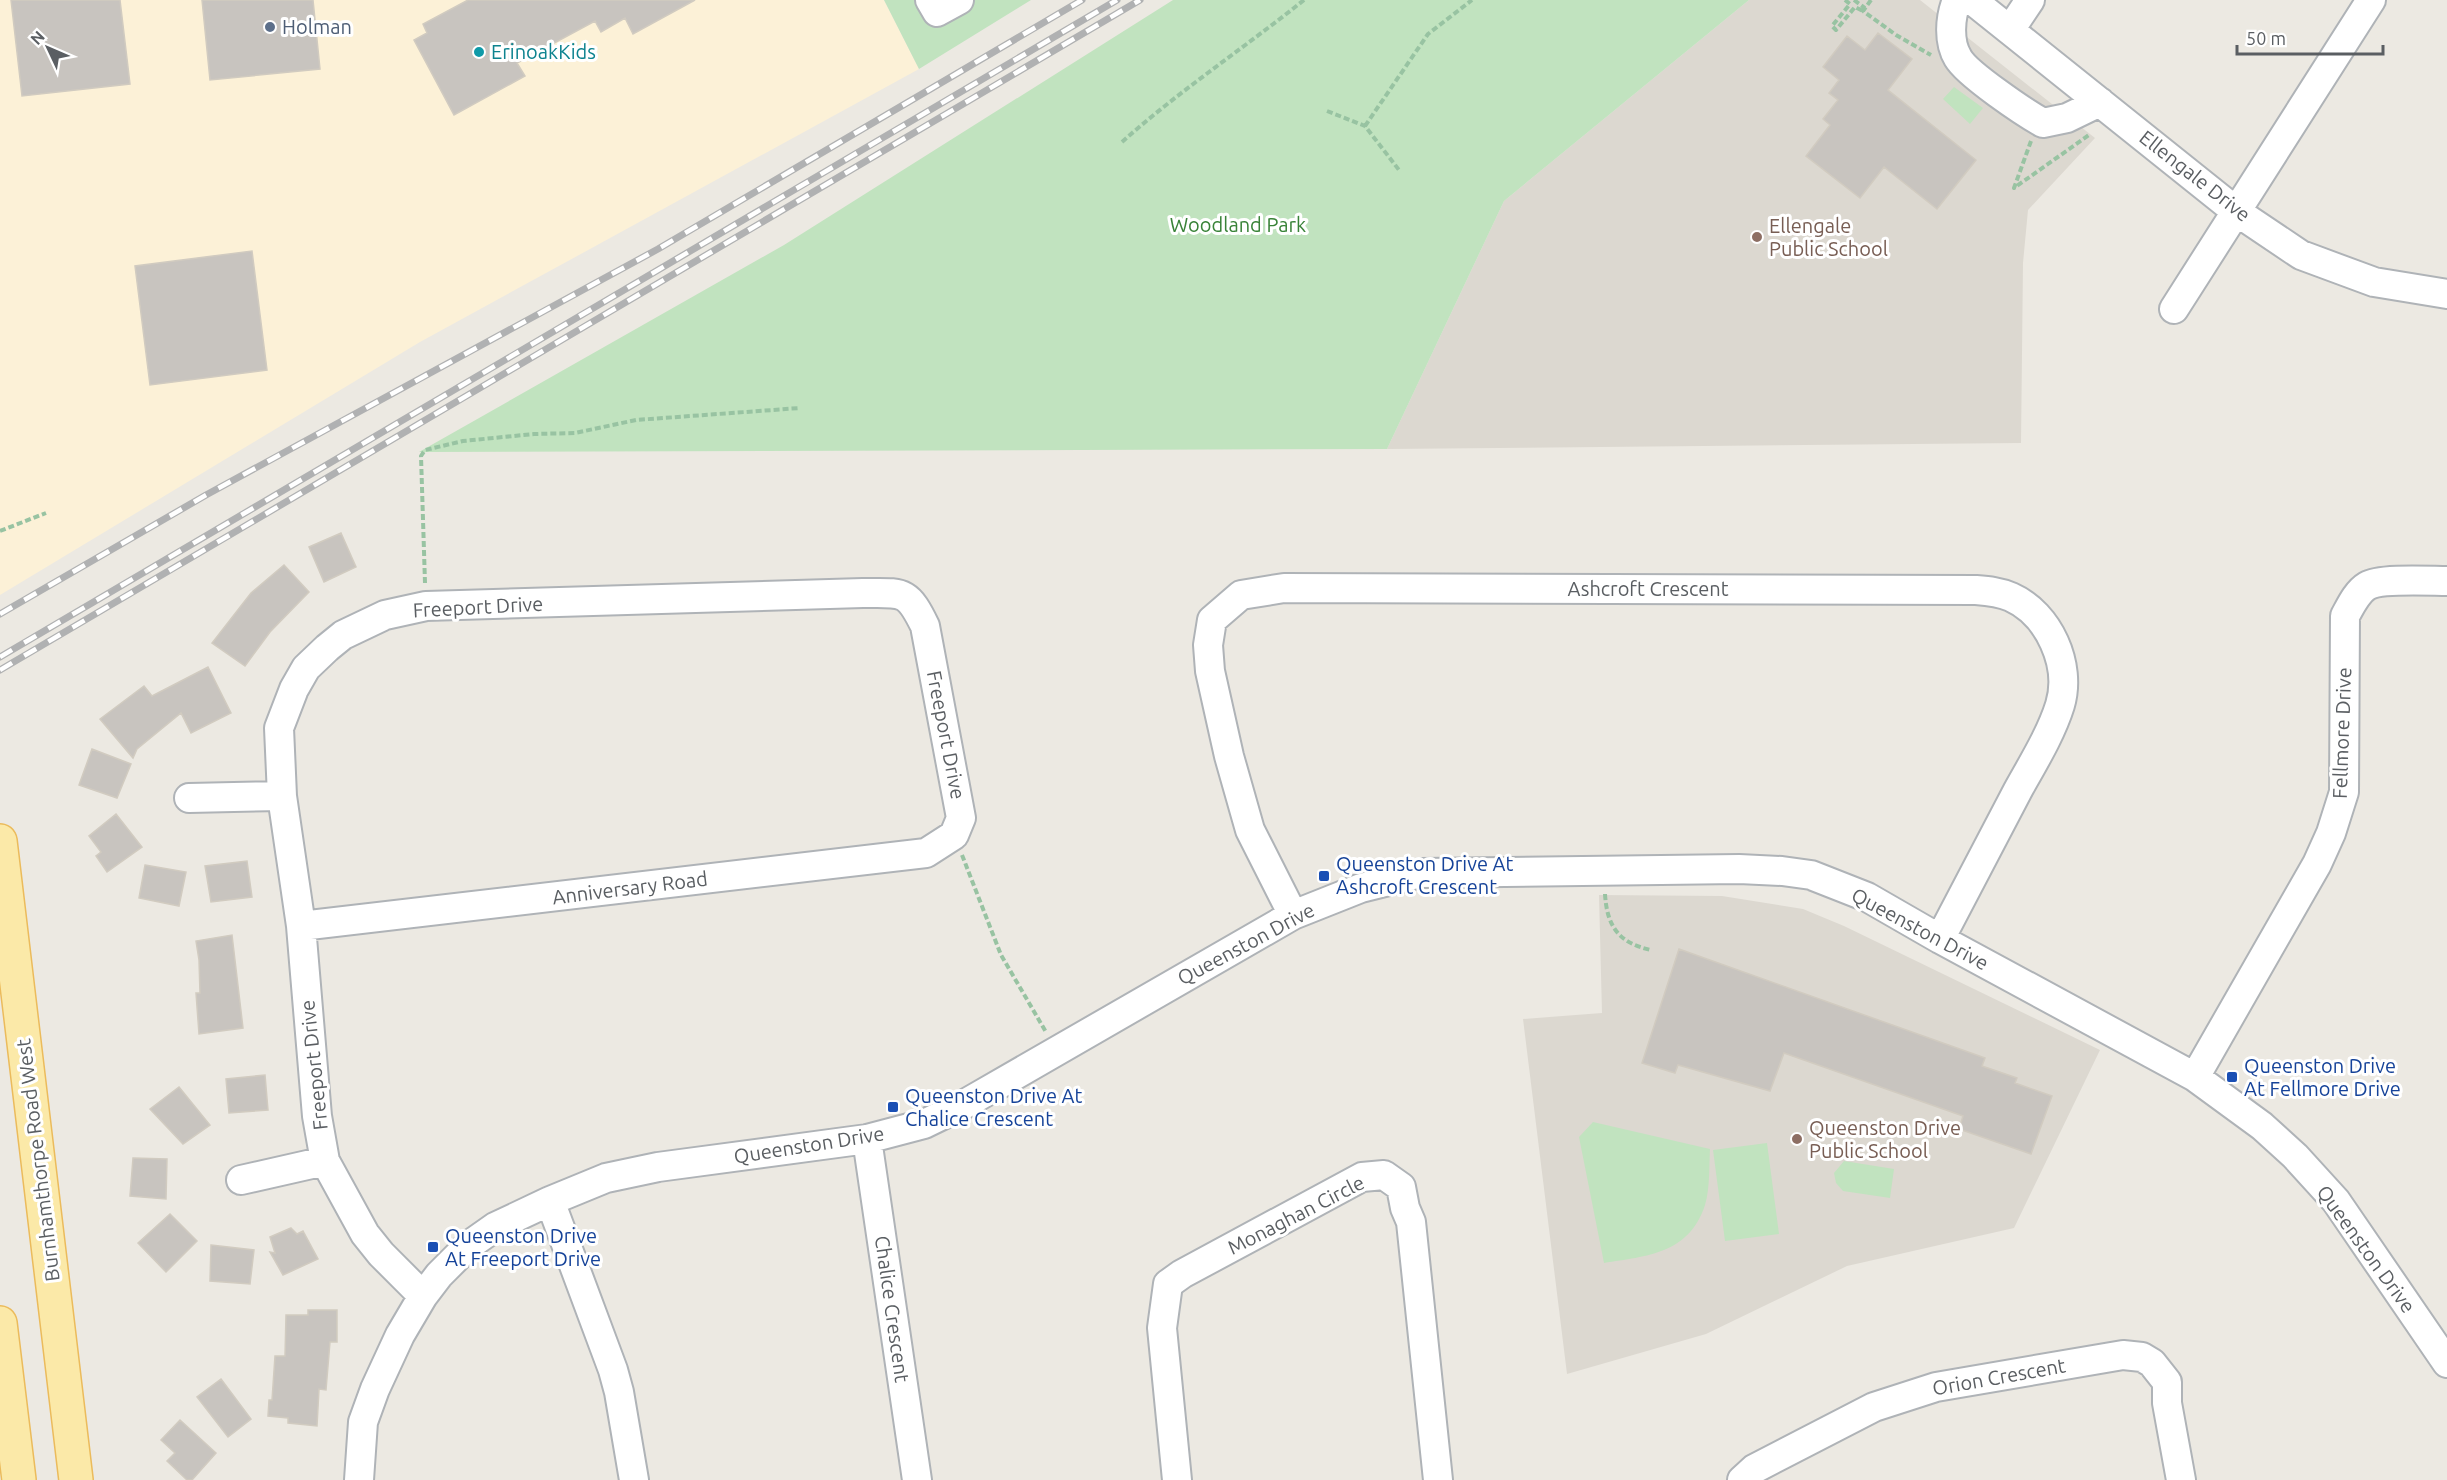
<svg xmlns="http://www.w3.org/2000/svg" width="2447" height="1480" viewBox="0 0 2447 1480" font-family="Ubuntu,sans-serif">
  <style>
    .commercial { fill: #fcf1d7 }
    .education { fill: #dcd8d0 }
    .green { fill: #c1e3bf }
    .building { fill: #c8c4bf; stroke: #d1cbc0; stroke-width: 1.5 }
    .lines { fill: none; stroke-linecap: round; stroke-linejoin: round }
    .minor-casing { stroke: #afb3b7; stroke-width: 32 }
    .major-casing { stroke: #ebbb5c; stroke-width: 36 }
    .path { stroke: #98c3a2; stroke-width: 4; stroke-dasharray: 6 3; stroke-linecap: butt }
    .minor { stroke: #fff; stroke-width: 28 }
    .major { stroke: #fbe9a8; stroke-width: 33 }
    .rail-casing { stroke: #b0b1b2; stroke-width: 7 }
    .rail { stroke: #fff; stroke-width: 4.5; stroke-dasharray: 14; stroke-linecap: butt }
    .service-dot { fill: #5c6f8a; stroke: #fff; stroke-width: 2 }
    .culture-dot { fill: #0f9aa8; stroke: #fff; stroke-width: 2 }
    .education-dot { fill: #8d6e63; stroke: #fff; stroke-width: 2 }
    .transit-dot { fill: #1a4fb4; stroke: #fff; stroke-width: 2 }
    .labels { text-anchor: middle; stroke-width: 6; stroke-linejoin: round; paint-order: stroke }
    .service-label { font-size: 20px; fill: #4e5e75; stroke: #fff; text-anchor: start }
    .culture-label { font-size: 20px; fill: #0d838f; stroke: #fff; text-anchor: start }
    .street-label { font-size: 20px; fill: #5a5e62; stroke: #fff }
    .park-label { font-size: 20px; fill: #398338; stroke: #fff }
    .education-label { font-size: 20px; fill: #785e54; stroke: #fff; text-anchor: start }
    .transit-label { font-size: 20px; fill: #164399; stroke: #fff; text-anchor: start }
  </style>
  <rect width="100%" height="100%" fill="#ece9e2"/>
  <!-- commercial -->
  <path class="commercial" d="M 0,0 L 884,0 L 919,69 L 420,342 L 0,595 Z"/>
  <!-- education -->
  <path class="education" d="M 1749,0 L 1920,0 L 2095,138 L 2028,210 L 2023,263 L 2021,443 L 1387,449 L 1504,201 Z
    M 1599,895 L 1722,896 L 1803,909 L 1844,926 L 2100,1050 L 2014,1228 L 1847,1266 L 1706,1334 L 1567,1374 L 1523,1019 L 1602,1013 Z"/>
  <!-- green -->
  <path class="green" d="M 884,0 L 1031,0 L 919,69 Z
    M 1173,0 L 1749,0 L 1504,201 L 1387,449 L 419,452 L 784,245 Z
    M 1954,87 L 1983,108 L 1970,124 L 1943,99 Z
    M 1593,1122 L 1710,1149 C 1709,1167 1710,1188 1705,1205 C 1689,1254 1647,1256 1604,1263 L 1579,1137 Z
    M 1767,1143 L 1779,1234 L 1725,1241 L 1713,1150 Z
    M 1844,1161 L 1894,1169 L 1890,1198 L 1843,1191 L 1836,1183 L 1834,1173 Z"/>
  <!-- building -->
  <path class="building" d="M 11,0 L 120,0 L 130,84 L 22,96 Z
    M 202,0 L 313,0 L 320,69 L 210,80 Z
    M 468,0 L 695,0 L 633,34 L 625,18 L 601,32 L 595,21 L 517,63 L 525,76 L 454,115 L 414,40 L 427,33 L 423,24 Z
    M 1878,33 L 1912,59 L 1888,90 L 1976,160 L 1937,209 L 1884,167 L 1860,198 L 1806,156 L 1830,125 L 1823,119 L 1838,100 L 1829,93 L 1839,80 L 1823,67 L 1847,36 L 1865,50 Z
    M 252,251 L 267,370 L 150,385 L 135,266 Z
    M 341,533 L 356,567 L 324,582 L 309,547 Z
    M 284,565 L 309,592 L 270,632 L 245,666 L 212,643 L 251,593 Z
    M 208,667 L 231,713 L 191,733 L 181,713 L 137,749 L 133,758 L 100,719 L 144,686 L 152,696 Z
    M 92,749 L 131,764 L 117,798 L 79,785 Z
    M 116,814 L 142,847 L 107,872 L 96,856 L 101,852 L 89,836 Z
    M 247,861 L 252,897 L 211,902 L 205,866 Z
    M 145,865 L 186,872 L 179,906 L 139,898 Z
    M 232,935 L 243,1028 L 199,1034 L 196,993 L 200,993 L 199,960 L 196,941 Z
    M 1679,949 L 1985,1058 L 1982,1066 L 2017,1078 L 2015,1083 L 2052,1096 L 2031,1154 L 1959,1129 L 1963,1116 L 1784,1053 L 1770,1091 L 1678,1065 L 1675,1073 L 1642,1063 Z
    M 265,1075 L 268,1110 L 229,1113 L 226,1079 Z
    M 179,1087 L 210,1125 L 183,1144 L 150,1109 Z
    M 133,1158 L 167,1159 L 166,1199 L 130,1196 Z
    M 170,1214 L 197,1241 L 166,1272 L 138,1243 Z
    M 291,1228 L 297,1234 L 303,1231 L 318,1259 L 283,1275 L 270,1252 L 275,1253 L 270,1237 Z
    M 211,1245 L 254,1250 L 250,1284 L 210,1281 Z
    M 308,1310 L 337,1310 L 337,1342 L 330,1342 L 326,1390 L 319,1389 L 317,1426 L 288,1423 L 288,1418 L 268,1416 L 269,1400 L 272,1400 L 275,1356 L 285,1356 L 286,1315 L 308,1315 Z
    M 221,1379 L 251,1419 L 228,1437 L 197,1397 Z
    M 180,1420 L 216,1453 L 192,1480 L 187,1480 L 167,1461 L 175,1453 L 161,1440 Z"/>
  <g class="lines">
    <defs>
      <path id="minor" d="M 930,0 L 937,12 L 959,0
        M 1957,0 C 1950,17 1948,42 1958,58 C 1967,74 2025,113 2043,123 L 2067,118 L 2100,102
        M 1972,0 L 2237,212 L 2301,255 L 2374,282 L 2447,294
        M 2010,30 L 2030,0
        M 2174,309 L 2371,0
        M 189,798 L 282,796
        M 1293,915 L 1250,830 L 1229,756 L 1210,671 L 1208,645 L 1212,620 L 1241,595 L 1284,588 L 1976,590 C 1988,591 2000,592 2011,597 C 2049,614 2072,665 2060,705 C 2051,734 2033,763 2018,790 C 1992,840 1966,890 1940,939
        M 301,926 L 926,853 L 954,835 L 961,818 L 925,626 C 907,589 903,593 863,593 L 426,606 L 385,615 L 343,635 L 327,648 L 306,668 L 294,689 L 279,728 L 282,796 L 301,926 L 317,1116 L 325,1161 L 365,1234 L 381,1254 L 423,1296
        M 2195,1077 L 2317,864 L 2331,833 L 2344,792 L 2345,616 C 2351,605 2357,592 2367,586 C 2380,578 2430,581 2447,581
        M 867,1139 L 917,1480
        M 241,1180 L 325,1161
        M 550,1201 L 613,1370 L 619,1392 L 634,1480
        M 359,1480 L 363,1422 L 375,1389 L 400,1335 L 423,1296 L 439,1275 L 468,1246 L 495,1227 L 550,1201 L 606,1178 L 658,1167 L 867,1139 L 924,1124 L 963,1105 L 1293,915 L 1361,888 L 1421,873 L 1739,869 L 1782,871 L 1811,875 L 1867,897 L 1940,939 L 2195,1077 L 2262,1126 L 2295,1156 L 2336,1201 L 2447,1363
        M 1177,1480 L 1162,1328 L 1168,1284 L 1182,1274 L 1362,1177 L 1384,1175 L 1401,1187 L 1405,1208 L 1411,1222 L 1438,1480
        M 1742,1480 L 1754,1469 L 1874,1407 L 1936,1387 L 2123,1355 L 2142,1357 L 2152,1363 L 2167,1382 L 2167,1403 L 2181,1480"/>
      <path id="major" d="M 0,841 L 76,1480
        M 0,1323 L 19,1480"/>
    </defs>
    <!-- minor casing -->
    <use href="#minor" class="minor-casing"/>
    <!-- major casing -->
    <use href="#major" class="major-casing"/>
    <!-- path -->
    <path class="path" d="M 1845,0 L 1850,4 L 1832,26 L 1836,30 L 1855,7 L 1863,11
      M 1854,0 L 1865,8
      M 1871,0 L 1863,11 L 1896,35 L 1931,55
      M 1327,111 L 1365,126 L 1399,170
      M 1365,126 L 1428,34 L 1472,0
      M 2031,141 L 2014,188 L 2089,135
      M 1122,142 C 1179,91 1244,48 1304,0
      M 0,531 L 46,513
      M 425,583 L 421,456 L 425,450 L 463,441 L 534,434 L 575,433 L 636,420 L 800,408
      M 962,855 L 1001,955 L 1046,1032
      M 1605,894 C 1607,927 1619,943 1651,950"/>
    <!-- minor -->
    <use href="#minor" class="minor"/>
    <!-- major -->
    <use href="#major" class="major"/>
    <defs>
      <path id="rail" d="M 0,614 L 206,495 L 658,249 L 1082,0
        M 0,657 L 1117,0
        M 0,670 L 1140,0"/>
    </defs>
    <!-- rail casing -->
    <use href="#rail" class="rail-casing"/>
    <!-- rail -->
    <use href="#rail" class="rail"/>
  </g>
  <!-- markers -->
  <circle class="service-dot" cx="270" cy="27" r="6"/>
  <circle class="culture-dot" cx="479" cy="52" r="6"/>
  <g class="education-dot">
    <circle cx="1757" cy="237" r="6"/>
    <circle cx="1797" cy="1139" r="6"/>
  </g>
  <g class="transit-dot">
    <rect x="1318" y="870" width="12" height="12" rx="3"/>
    <rect x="2226" y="1071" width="12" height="12" rx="3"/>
    <rect x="887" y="1101" width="12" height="12" rx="3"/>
    <rect x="427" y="1241" width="12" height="12" rx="3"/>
  </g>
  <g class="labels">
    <!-- service labels -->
    <g class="service-label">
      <text x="282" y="34">Holman</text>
    </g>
    <!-- culture labels -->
    <g class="culture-label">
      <text x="491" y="59">ErinoakKids</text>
    </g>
    <!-- street labels -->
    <g class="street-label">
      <text transform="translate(2195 176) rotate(38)" y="7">Ellengale Drive</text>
      <text x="1648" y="596">Ashcroft Crescent</text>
      <text transform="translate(478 607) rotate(-3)" y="7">Freeport Drive</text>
      <text transform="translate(2342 733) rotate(-88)" y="7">Fellmore Drive</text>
      <text transform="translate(946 735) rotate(79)" y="7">Freeport Drive</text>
      <text transform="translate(630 888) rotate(-7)" y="7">Anniversary Road</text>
      <text transform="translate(1920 929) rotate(28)" y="7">Queenston Drive</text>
      <text transform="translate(1246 944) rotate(-28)" y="7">Queenston Drive</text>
      <text transform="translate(314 1065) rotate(-96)" y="7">Freeport Drive</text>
      <text transform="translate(809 1145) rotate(-9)" y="7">Queenston Drive</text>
      <text transform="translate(38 1160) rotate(-97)" y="7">Burnhamthorpe Road West</text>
      <text transform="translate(1296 1215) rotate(-27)" y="7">Monaghan Circle</text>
      <text transform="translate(2366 1249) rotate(54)" y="7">Queenston Drive</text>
      <text transform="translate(892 1309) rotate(82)" y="7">Chalice Crescent</text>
      <text transform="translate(1999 1377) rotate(-10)" y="7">Orion Crescent</text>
    </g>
    <!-- park labels -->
    <g class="park-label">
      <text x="1238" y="232">Woodland Park</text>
    </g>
    <!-- education labels -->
    <g class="education-label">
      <text x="1769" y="233">Ellengale<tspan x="1769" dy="23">Public School</tspan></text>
      <text x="1809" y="1135">Queenston Drive<tspan x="1809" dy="23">Public School</tspan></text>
    </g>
    <!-- transit labels -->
    <g class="transit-label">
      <text x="1336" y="871">Queenston Drive At<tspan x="1336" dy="23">Ashcroft Crescent</tspan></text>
      <text x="2244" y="1073">Queenston Drive<tspan x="2244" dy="23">At Fellmore Drive</tspan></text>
      <text x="905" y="1103">Queenston Drive At<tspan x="905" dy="23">Chalice Crescent</tspan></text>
      <text x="445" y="1243">Queenston Drive<tspan x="445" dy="23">At Freeport Drive</tspan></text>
    </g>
  </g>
  <!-- north arrow -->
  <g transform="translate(48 48) rotate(314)" stroke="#ffffff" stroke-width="4.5" paint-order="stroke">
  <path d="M0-4.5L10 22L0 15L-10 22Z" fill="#5a5e62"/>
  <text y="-9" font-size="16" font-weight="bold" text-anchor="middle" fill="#5a5e62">N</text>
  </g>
  <!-- scale -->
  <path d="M2237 45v9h146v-9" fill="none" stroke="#5a5e62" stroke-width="3"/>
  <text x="2246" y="45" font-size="18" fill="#5a5e62" stroke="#ffffff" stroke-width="4.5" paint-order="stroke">50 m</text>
</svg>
